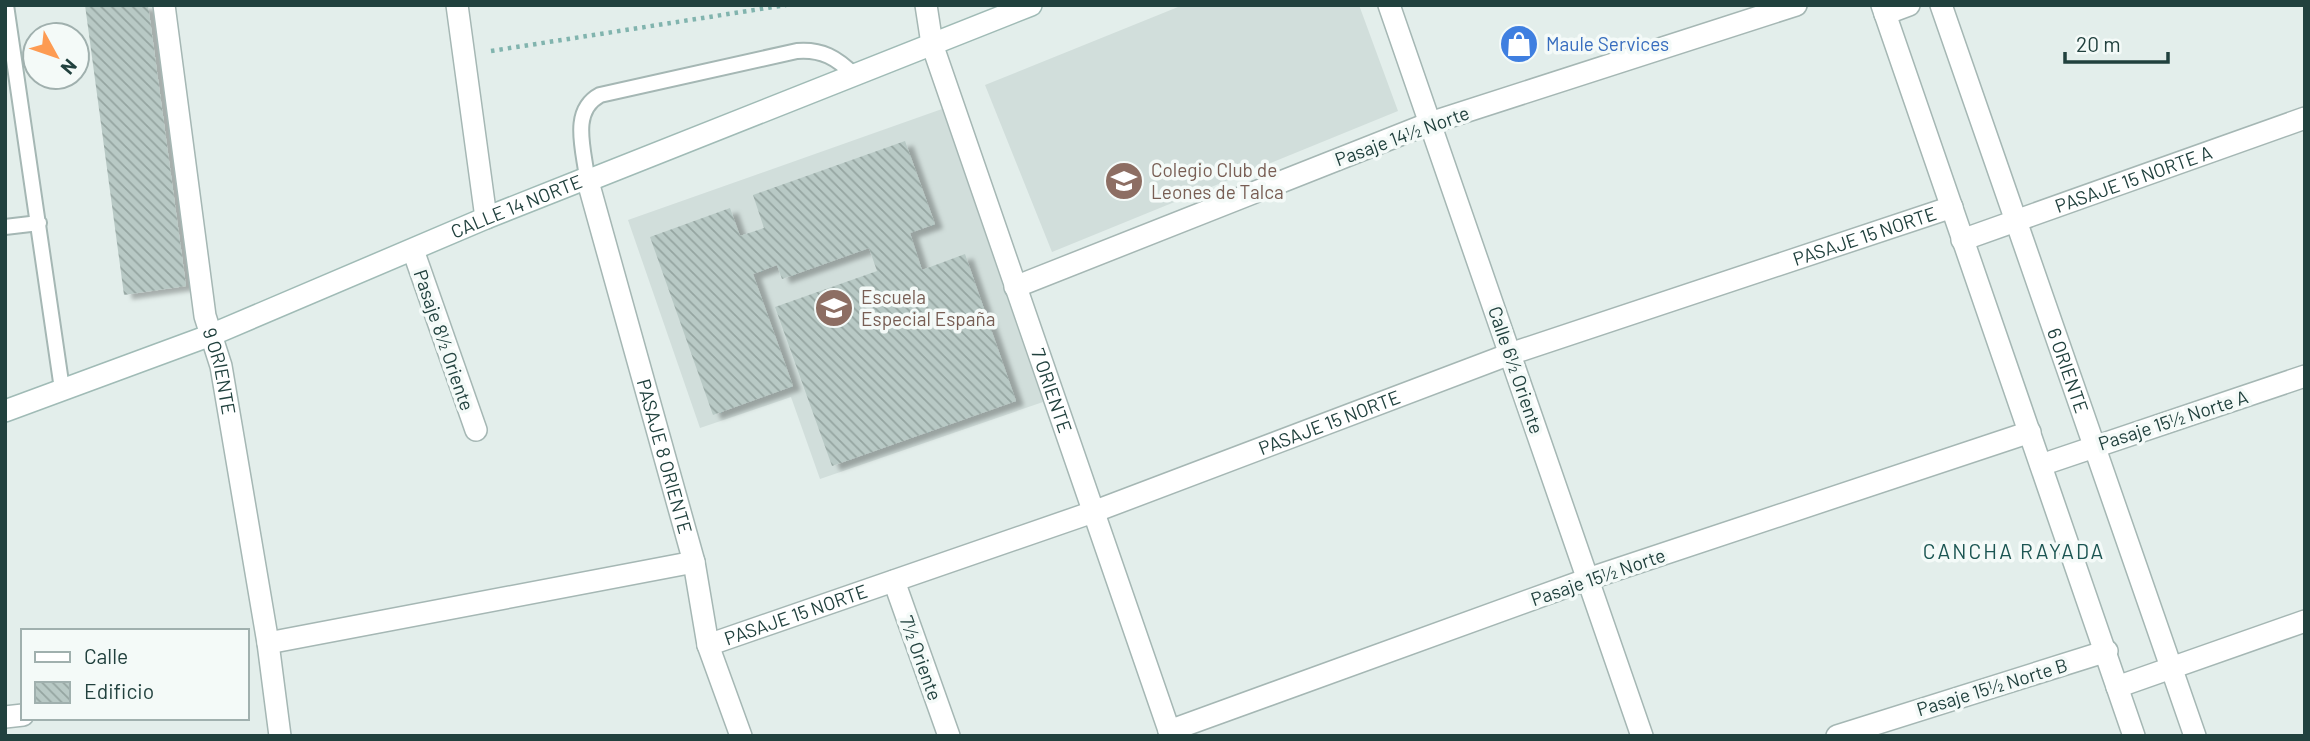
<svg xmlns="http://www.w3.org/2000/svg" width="2310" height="741" viewBox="0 0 2310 741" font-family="Barlow,sans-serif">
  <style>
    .built { fill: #d1dedb }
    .building { fill: url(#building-back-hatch); filter: url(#shadow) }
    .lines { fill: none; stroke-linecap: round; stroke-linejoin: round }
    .lane-casing { stroke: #a5b7b4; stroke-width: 18 }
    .street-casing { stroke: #a5b7b4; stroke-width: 24 }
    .secondary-casing { stroke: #a0bbb6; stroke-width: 24 }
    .path { stroke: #81b4ae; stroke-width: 4.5; stroke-dasharray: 3.5 5; stroke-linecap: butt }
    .lane { stroke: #fff; stroke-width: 14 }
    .street { stroke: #fff; stroke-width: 21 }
    .secondary { stroke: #fff; stroke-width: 21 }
    .labels { text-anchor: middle; stroke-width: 7; stroke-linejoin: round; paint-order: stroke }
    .shop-label { font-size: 19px; fill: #366cbe; stroke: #f4faf8; text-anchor: start }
    .street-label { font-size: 19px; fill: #21413e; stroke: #f4faf8 }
    .education-label { font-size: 19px; fill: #785e54; stroke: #f4faf8; text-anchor: start }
    .neighbourhood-label { font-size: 21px; letter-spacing: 2px; fill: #1b5552; stroke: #f4faf8 }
  </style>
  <defs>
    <pattern id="building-back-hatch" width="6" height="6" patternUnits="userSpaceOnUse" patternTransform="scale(1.75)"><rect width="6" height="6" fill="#b8c9c5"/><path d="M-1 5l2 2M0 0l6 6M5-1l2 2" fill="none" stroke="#95a5a1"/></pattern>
    <filter id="shadow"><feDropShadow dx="8" dy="4.5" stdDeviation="2" flood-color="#0004"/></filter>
  </defs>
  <rect width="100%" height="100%" fill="#e3eeeb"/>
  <!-- built -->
  <path class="built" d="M 1183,5 L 1359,5 L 1398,111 L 1052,252 L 985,85 Z
    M 942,109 L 1043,402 L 820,479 L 791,397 L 700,428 L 628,220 Z"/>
  <!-- building -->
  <path class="building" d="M 85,5 L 148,5 L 186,286 L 124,295 Z
    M 905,141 L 935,224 L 910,233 L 922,270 L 965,254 L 1016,401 L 832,466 L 775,307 L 877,271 L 869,248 L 782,279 L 777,265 L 753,274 L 793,386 L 713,415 L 650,237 L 730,208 L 740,236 L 764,228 L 753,195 Z"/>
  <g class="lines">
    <defs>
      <path id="lane" d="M 6,5 L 62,389
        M 587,178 C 584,150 570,111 600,95 L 797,51 C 822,49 837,58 854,75
        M 5,227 L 39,223"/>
      <g id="street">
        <path id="s1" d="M 164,5 L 205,316 L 221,366 L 268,643 L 280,736"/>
        <path d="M 457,5 L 486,218"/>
        <path id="s2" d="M 926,5 L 932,44 L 1171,736"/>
        <path d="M 1389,5 L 1642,736"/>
        <path d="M 1882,5 L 2134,736"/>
        <path id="s3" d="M 1941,5 L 2195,736"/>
        <path d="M 1885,14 L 1909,5"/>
        <path id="s4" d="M 587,178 L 694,562 L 708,645 L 741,736"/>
        <path id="s5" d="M 1962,240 L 2305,118"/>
        <path d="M 413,250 L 476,430"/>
        <path d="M 1015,287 L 1430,123 L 1796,5"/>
        <path d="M 2041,465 L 2305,376"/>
        <path d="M 894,581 L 949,736"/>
        <path d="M 268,643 L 694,562"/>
        <path id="s6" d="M 708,645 L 1093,512 L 1510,354 L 1952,207"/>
        <path d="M 2117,687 L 2305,621"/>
        <path d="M 5,717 L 23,715"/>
        <path d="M 1169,731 L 1588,579 L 2030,432"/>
        <path d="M 1837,736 L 2107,651"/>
      </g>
      <g id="secondary">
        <path id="s7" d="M 5,411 L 211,335 L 486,218 L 587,178 L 592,179 L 1031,5"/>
      </g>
    </defs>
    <!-- lane casing -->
    <use href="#lane" class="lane-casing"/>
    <!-- street casing -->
    <use href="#street" class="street-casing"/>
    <!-- secondary casing -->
    <use href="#secondary" class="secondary-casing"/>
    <!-- path -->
    <path class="path" d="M 491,51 L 786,5"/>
    <!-- lane -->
    <use href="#lane" class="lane"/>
    <!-- street -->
    <use href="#street" class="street"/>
    <!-- secondary -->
    <use href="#secondary" class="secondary"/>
  </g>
  <!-- icons -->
  <defs>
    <symbol id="shop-disc" viewBox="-11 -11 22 22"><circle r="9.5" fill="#3f7fe0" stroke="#f4faf8"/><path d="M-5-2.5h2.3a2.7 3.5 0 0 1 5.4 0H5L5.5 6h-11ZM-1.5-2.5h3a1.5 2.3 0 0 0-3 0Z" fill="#fff"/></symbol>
    <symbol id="school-disc" viewBox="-11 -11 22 22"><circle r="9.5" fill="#8d6e63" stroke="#f4faf8"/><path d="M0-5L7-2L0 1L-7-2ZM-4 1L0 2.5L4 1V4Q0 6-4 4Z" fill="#fff"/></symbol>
  </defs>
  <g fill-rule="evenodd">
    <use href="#shop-disc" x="1497" y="22" width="44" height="44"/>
    <use href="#school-disc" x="1102" y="159" width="44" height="44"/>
    <use href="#school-disc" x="812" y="286" width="44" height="44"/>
  </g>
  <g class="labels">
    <!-- shop labels -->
    <g class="shop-label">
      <text x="1546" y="51">Maule Services</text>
    </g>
    <!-- street labels -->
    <g class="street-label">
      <text transform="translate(1402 136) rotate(-20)" y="7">Pasaje 14½ Norte</text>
      <text dy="7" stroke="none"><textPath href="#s5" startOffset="182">PASAJE 15 NORTE A</textPath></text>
      <text dy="7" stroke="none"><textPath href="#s7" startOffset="551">CALLE 14 NORTE</textPath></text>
      <text dy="7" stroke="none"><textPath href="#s6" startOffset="1227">PASAJE 15 NORTE</textPath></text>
      <text transform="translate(444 340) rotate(71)" y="7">Pasaje 8½ Oriente</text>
      <text transform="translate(1516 370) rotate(71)" y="7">Calle 6½ Oriente</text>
      <text dy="7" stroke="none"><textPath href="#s3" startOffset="387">6 ORIENTE</textPath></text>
      <text dy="7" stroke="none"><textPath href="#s1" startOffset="371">9 ORIENTE</textPath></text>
      <text dy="7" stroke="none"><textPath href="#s2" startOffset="406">7 ORIENTE</textPath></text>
      <text transform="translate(2173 420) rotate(-18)" y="7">Pasaje 15½ Norte A</text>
      <text dy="7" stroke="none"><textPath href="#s6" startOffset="660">PASAJE 15 NORTE</textPath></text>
      <text dy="7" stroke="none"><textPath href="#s4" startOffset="289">PASAJE 8 ORIENTE</textPath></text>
      <text transform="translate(1598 577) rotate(-19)" y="7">Pasaje 15½ Norte</text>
      <text dy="7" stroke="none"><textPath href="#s6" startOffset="93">PASAJE 15 NORTE</textPath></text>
      <text transform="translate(921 658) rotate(70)" y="7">7½ Oriente</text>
      <text transform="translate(1992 687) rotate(-17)" y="7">Pasaje 15½ Norte B</text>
    </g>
    <!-- education labels -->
    <g class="education-label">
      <text x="1151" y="177">Colegio Club de<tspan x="1151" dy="22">Leones de Talca</tspan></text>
      <text x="861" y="304">Escuela<tspan x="861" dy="22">Especial España</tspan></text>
    </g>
    <!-- neighbourhood labels -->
    <g class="neighbourhood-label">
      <text x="2014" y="559">CANCHA RAYADA</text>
    </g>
  </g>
  <!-- border -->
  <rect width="2310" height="741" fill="none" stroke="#21413e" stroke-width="14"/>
  <!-- legend -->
  <rect x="21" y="629" width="228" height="91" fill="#f4faf8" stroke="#a0b0ae" stroke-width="2"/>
  <rect x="35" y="652" width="35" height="10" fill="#ffffff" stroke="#a0b0ae" stroke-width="2"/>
  <text x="84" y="664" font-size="21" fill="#21413e">Calle</text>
  <rect x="35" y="682" width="35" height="21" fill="url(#building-back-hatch)" stroke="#a0b0ae" stroke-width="2"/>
  <text x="84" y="699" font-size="21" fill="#21413e">Edificio</text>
  <!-- north arrow -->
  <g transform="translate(56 56) rotate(130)"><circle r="33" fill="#f4faf8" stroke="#a0b0ae" stroke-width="2"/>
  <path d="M0-5L12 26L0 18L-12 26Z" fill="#fd9b52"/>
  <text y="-10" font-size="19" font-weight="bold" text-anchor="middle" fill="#21413e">N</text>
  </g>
  <!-- scale -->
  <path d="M2065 52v10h103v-10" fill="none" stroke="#21413e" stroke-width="3.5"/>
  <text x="2076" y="52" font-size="21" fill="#21413e" stroke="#f4faf8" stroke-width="5" paint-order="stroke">20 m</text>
</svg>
